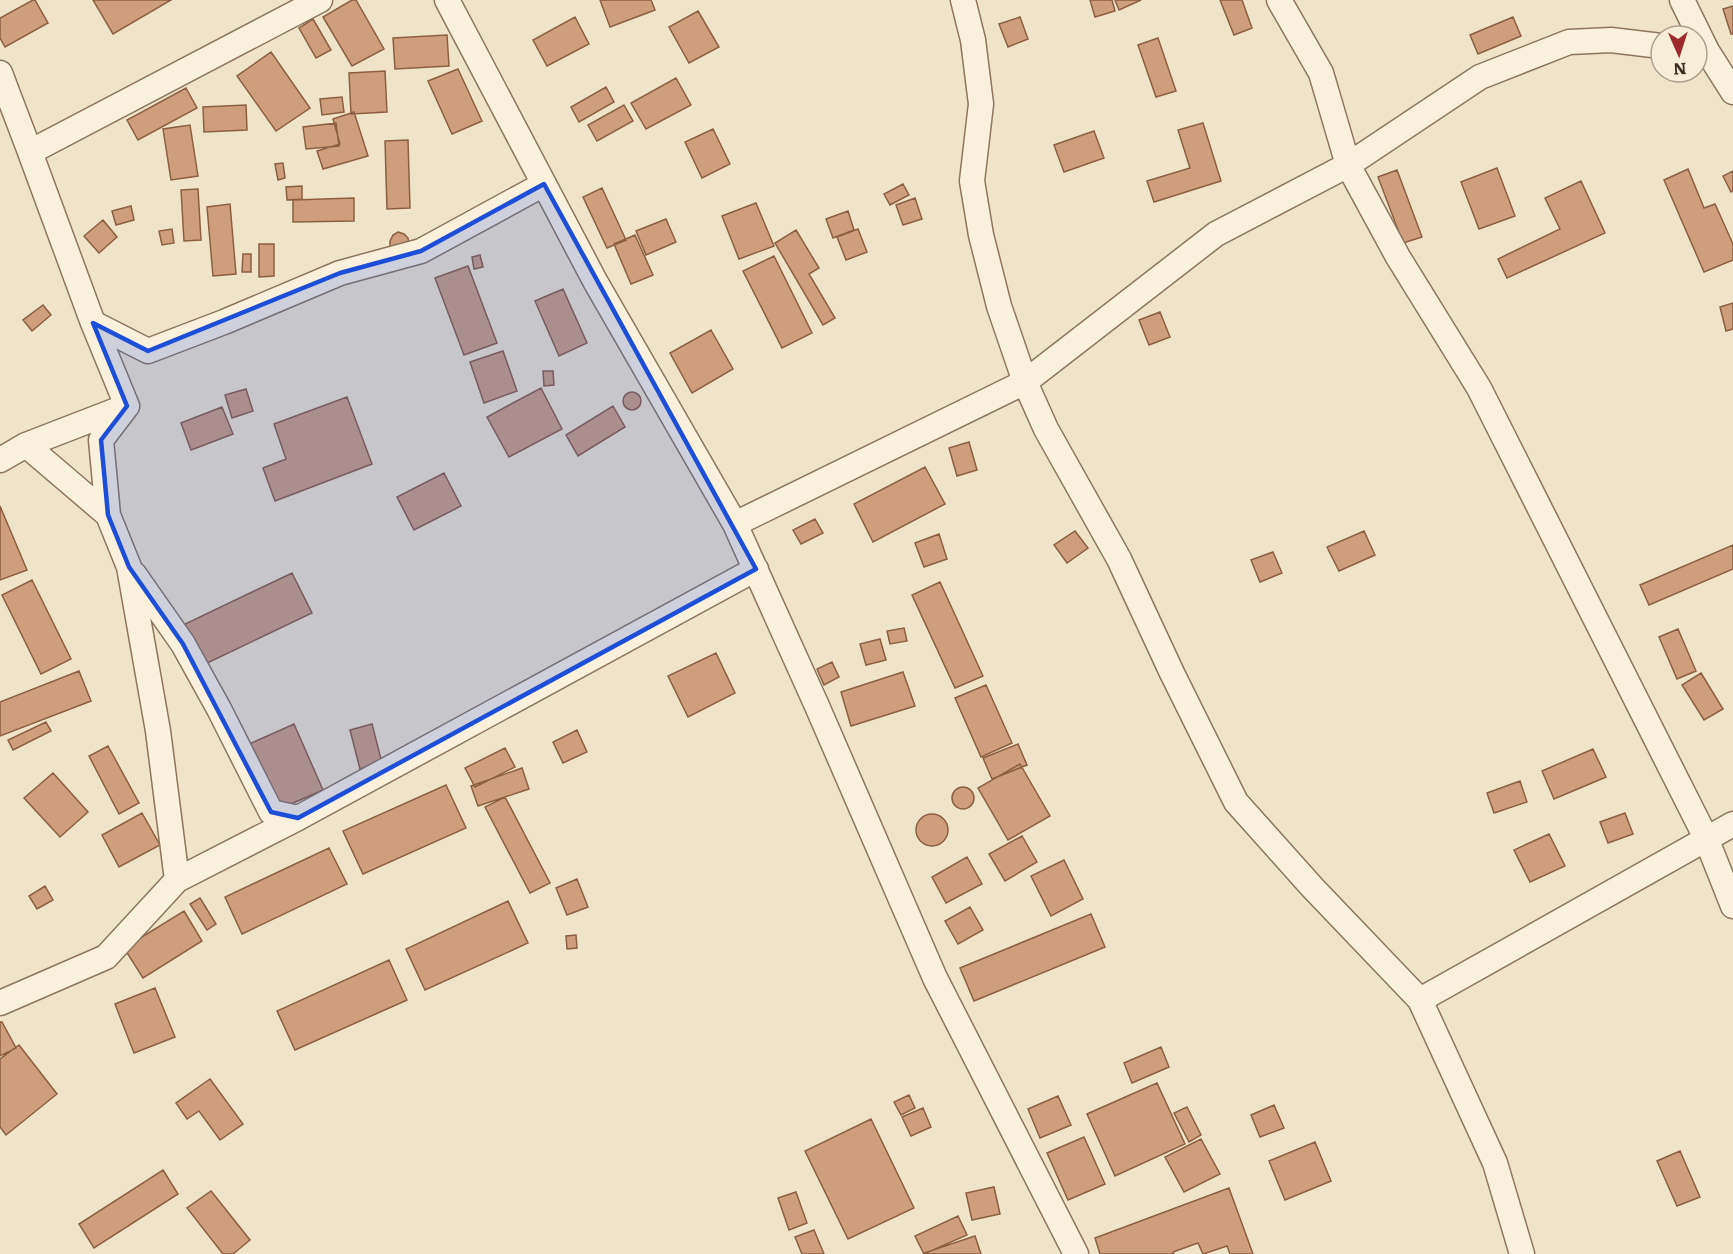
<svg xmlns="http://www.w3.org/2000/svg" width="1733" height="1254" viewBox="0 0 1733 1254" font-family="Literata,serif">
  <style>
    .building { fill: #cf9f7d; stroke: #8d5f41; stroke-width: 1.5 }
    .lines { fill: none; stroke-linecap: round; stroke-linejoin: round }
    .minor-casing { stroke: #8d765c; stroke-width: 27 }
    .minor { stroke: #faf1dc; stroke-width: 24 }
    .marked { fill: #1d4ed8; fill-opacity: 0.2; stroke: #1d4ed8; stroke-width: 4.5; stroke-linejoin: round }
  </style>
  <rect width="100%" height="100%" fill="#f0e4c8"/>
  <!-- building -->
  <path class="building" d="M 33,0 L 35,0 L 48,23 L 5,47 L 0,38 L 0,18 Z
    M 93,0 L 171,0 L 113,34 Z
    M 352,0 L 356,0 L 384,49 L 352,66 L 323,17 Z
    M 600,0 L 651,0 L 655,10 L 610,27 Z
    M 1090,0 L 1112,0 L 1115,11 L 1095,17 Z
    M 1115,0 L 1141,0 L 1119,10 Z
    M 1220,0 L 1242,0 L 1252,28 L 1234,35 Z
    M 1733,6 L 1733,34 L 1731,34 L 1723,9 Z
    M 698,11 L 719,47 L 689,63 L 669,27 Z
    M 575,17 L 589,44 L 547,66 L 533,40 Z
    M 1020,17 L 1028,39 L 1008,47 L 999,24 Z
    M 1513,17 L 1521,36 L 1478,54 L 1470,35 Z
    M 313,19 L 331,50 L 316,58 L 299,28 Z
    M 447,35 L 449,66 L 395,69 L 393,38 Z
    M 1158,38 L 1176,91 L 1156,97 L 1138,45 Z
    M 271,52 L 310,108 L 276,131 L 237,76 Z
    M 458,69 L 482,121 L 452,134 L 428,81 Z
    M 385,71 L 387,112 L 351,114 L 349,73 Z
    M 676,78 L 691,105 L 646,129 L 631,103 Z
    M 606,87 L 614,102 L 579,122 L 571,107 Z
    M 186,88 L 197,108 L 138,140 L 127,120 Z
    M 342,97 L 344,112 L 322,115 L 320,99 Z
    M 246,105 L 247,130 L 204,132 L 203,107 Z
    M 624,105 L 633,121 L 597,141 L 588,125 Z
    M 354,112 L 368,156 L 323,169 L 317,151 L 340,144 L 333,119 Z
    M 336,123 L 339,146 L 306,149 L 303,127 Z
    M 1203,123 L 1221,181 L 1154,202 L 1147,181 L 1190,168 L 1178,130 Z
    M 190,125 L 198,176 L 171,180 L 163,129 Z
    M 713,129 L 730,164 L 702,178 L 685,142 Z
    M 1094,131 L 1104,158 L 1064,172 L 1054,145 Z
    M 408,140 L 410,208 L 387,209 L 385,141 Z
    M 283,163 L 285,178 L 278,180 L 275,164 Z
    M 1497,168 L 1515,216 L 1479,229 L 1461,182 Z
    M 1688,169 L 1704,208 L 1715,204 L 1733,244 L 1733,260 L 1704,272 L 1664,180 Z
    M 1397,170 L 1422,237 L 1403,243 L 1378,177 Z
    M 1733,171 L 1733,191 L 1731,192 L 1723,176 Z
    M 1581,181 L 1605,233 L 1507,278 L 1498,259 L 1560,229 L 1545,198 Z
    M 903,184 L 909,195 L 890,205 L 884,194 Z
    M 302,186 L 302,199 L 287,200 L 286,187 Z
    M 602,188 L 626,240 L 607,248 L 583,197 Z
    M 198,189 L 201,240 L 184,241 L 181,190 Z
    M 354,198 L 354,221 L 293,222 L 293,200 Z
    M 915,198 L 922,219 L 903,225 L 896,205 Z
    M 756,203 L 774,246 L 739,259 L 722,216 Z
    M 230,204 L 236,274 L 213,276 L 207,207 Z
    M 131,206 L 134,220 L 116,225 L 112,211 Z
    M 848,211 L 854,230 L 833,238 L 826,219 Z
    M 666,219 L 676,242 L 646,255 L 636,231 Z
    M 103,220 L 117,237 L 99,253 L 84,236 Z
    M 172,229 L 174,243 L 162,245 L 159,231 Z
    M 858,229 L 867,252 L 846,260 L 837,237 Z
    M 796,230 L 819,268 L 809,274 L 835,318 L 823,325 L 775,243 Z
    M 398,232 L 404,234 L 408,238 L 409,244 L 395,251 L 390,246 L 390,241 L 393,235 Z
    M 635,235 L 653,275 L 631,284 L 614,244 Z
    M 259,244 L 274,244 L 274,276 L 259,277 Z
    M 243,254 L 251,254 L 251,272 L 242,272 Z
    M 480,255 L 483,267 L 474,269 L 472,257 Z
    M 774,256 L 812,333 L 782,348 L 743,271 Z
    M 468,266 L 497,343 L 464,355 L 435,278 Z
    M 563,289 L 587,343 L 559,356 L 535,301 Z
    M 1733,303 L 1733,329 L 1726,331 L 1720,307 Z
    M 43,305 L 51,315 L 32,331 L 23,320 Z
    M 1160,312 L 1170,337 L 1149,345 L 1139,320 Z
    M 711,330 L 733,369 L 692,393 L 670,353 Z
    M 503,351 L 517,391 L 484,403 L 470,362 Z
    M 543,371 L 553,371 L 554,385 L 544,386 Z
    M 541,388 L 562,429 L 509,457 L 487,417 Z
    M 246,389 L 253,411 L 232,418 L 225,395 Z
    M623 401a9 9 0 1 1 18 0a9 9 0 1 1-18 0Z
    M 347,397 L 372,464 L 275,501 L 263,468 L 286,459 L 274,424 Z
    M 613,406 L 625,427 L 578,456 L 566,435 Z
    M 222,407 L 233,434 L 191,450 L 181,423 Z
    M 969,442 L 977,470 L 957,476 L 949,448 Z
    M 925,467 L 945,504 L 873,542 L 854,504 Z
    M 444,473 L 461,506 L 414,530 L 397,497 Z
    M 0,506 L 27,570 L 0,580 Z
    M 815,519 L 823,533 L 801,544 L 793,530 Z
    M 1075,531 L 1088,548 L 1067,563 L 1054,545 Z
    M 1364,531 L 1375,555 L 1339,571 L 1327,547 Z
    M 939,534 L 947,559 L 924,567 L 915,543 Z
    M 1733,545 L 1733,569 L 1649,605 L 1640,585 Z
    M 1273,552 L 1282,573 L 1260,582 L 1251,560 Z
    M 292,573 L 312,613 L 203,665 L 183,625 Z
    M 32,580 L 71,659 L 41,674 L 2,595 Z
    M 940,582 L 983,676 L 955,688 L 912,595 Z
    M 904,628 L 907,641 L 890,644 L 887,631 Z
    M 1678,629 L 1696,671 L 1677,679 L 1659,637 Z
    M 880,639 L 886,660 L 866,665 L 860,644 Z
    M 716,653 L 735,693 L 688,717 L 668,676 Z
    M 832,662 L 839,677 L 824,685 L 817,669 Z
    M 79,671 L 91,701 L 0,736 L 0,702 Z
    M 903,672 L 915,706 L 851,726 L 841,692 Z
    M 1701,673 L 1723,709 L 1704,720 L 1682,685 Z
    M 986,685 L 1012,743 L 981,757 L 955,698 Z
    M 46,722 L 51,731 L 13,750 L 8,740 Z
    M 294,724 L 323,790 L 277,810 L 247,745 Z
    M 372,724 L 382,763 L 360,769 L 350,730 Z
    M 577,730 L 587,752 L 563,763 L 553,742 Z
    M 1018,744 L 1027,765 L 992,779 L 983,758 Z
    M 108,746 L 139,803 L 119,814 L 89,756 Z
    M 505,748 L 515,767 L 475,787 L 465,768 Z
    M 1593,749 L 1606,777 L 1554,799 L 1542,771 Z
    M 1020,764 L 1050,816 L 1008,840 L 978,788 Z
    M 522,768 L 529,789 L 478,806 L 471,786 Z
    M 53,773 L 88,812 L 60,837 L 24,798 Z
    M 1520,781 L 1527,802 L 1494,813 L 1487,793 Z
    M 446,785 L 466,828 L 363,874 L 343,831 Z
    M952 798a11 11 0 1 1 22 0a11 11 0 1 1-22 0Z
    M 505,797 L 550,883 L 530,893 L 485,807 Z
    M 142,813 L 160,845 L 119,867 L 102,835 Z
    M 1625,813 L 1633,834 L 1608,843 L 1600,822 Z
    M916 830a16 16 0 1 1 32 0a16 16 0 1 1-32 0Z
    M 1549,834 L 1565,866 L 1530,882 L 1514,850 Z
    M 1022,836 L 1037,862 L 1005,881 L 989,854 Z
    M 329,848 L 347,884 L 242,934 L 225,897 Z
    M 967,857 L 982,884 L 946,903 L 932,877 Z
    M 1064,860 L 1083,899 L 1051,916 L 1031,876 Z
    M 577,879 L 588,907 L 567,915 L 556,888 Z
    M 45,886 L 53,900 L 37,909 L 29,896 Z
    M 200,898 L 216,924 L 207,930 L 190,904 Z
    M 508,901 L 528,943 L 425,990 L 406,949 Z
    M 970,907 L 983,930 L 958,944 L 945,921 Z
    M 184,911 L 202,941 L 143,978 L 124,948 Z
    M 1091,914 L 1105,947 L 974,1001 L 960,968 Z
    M 576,935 L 577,948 L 567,949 L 566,936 Z
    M 389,960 L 407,1000 L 295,1050 L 277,1011 Z
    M 155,988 L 175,1037 L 134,1053 L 115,1004 Z
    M 0,1022 L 2,1022 L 16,1048 L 0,1056 Z
    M 19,1045 L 57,1094 L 6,1135 L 0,1127 L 0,1059 Z
    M 1161,1047 L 1169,1067 L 1132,1083 L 1124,1063 Z
    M 210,1079 L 243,1124 L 220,1140 L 199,1111 L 187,1119 L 176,1103 Z
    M 1157,1083 L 1185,1144 L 1115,1176 L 1087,1114 Z
    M 909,1095 L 915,1108 L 901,1115 L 894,1102 Z
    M 1058,1096 L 1071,1125 L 1040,1138 L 1028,1109 Z
    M 1274,1105 L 1284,1128 L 1260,1137 L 1251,1115 Z
    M 1187,1107 L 1201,1135 L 1189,1142 L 1174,1113 Z
    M 923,1108 L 931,1127 L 911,1136 L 902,1117 Z
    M 871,1119 L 914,1208 L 848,1239 L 805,1151 Z
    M 1084,1137 L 1105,1184 L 1068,1200 L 1047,1153 Z
    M 1201,1139 L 1220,1174 L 1184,1192 L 1165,1157 Z
    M 1315,1142 L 1331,1181 L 1285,1200 L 1269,1161 Z
    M 1680,1151 L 1700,1197 L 1677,1206 L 1657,1161 Z
    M 163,1170 L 178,1194 L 94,1248 L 79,1224 Z
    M 994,1187 L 1000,1214 L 972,1220 L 966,1193 Z
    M 1229,1188 L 1253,1254 L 1230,1254 L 1227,1246 L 1203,1254 L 1198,1243 L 1173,1252 L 1174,1254 L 1100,1254 L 1095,1238 Z
    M 211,1191 L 250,1240 L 233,1254 L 223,1254 L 187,1208 Z
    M 796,1192 L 807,1223 L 789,1230 L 778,1198 Z
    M 958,1216 L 967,1235 L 924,1254 L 915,1236 Z
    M 814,1230 L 824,1254 L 802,1254 L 795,1237 Z
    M 975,1236 L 981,1254 L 925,1254 L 924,1253 Z"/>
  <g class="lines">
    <defs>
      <path id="minor" d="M 447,0 L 595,281 L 735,524 L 817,706 L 935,978 L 1076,1254
        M 963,0 L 973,40 L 981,104 L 972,181 L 981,235 L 999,306 L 1025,382 L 1046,429 L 1119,559 L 1172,673 L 1236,802 L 1312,887 L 1420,1000 L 1495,1163 L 1522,1254
        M 1279,0 L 1321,73 L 1348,165 L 1398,257 L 1479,388 L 1706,838 L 1733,906
        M 1682,0 L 1707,51 L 1733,92
        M 0,73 L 30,152 L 320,0
        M 30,152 L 93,323 L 127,406
        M 93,323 L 148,351 L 224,322 L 340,273 L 421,251 L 544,184
        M 127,406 L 101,440 L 108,515 L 129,567 L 158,731 L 177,880
        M 26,445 L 108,515
        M 0,460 L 26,445 L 127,406
        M 735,524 L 1025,382 L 1216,234 L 1348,165 L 1480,77 L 1569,42 L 1611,40 L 1661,46
        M 134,574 L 183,644 L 219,709 L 271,812 L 298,818
        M 1420,1000 L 1733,824
        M 0,1003 L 106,957 L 177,880 L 298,818 L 756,569"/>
    </defs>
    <!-- minor casing -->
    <use href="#minor" class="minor-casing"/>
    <!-- minor -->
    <use href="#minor" class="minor"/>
  </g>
  <!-- marked area -->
  <path class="marked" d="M 544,184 L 756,569 L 298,818 L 271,812 L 183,644 L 129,567 L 108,515 L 101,440 L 127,406 L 93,323 L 148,351 L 340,273 L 421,251 Z"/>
  <!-- north arrow -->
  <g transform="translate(1679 54) rotate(177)"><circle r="28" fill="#f7eed8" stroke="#ada18e" stroke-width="1.5"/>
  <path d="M0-4.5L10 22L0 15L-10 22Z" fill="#9e2a2b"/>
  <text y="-9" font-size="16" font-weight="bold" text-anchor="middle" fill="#3d2e20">N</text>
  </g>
</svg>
